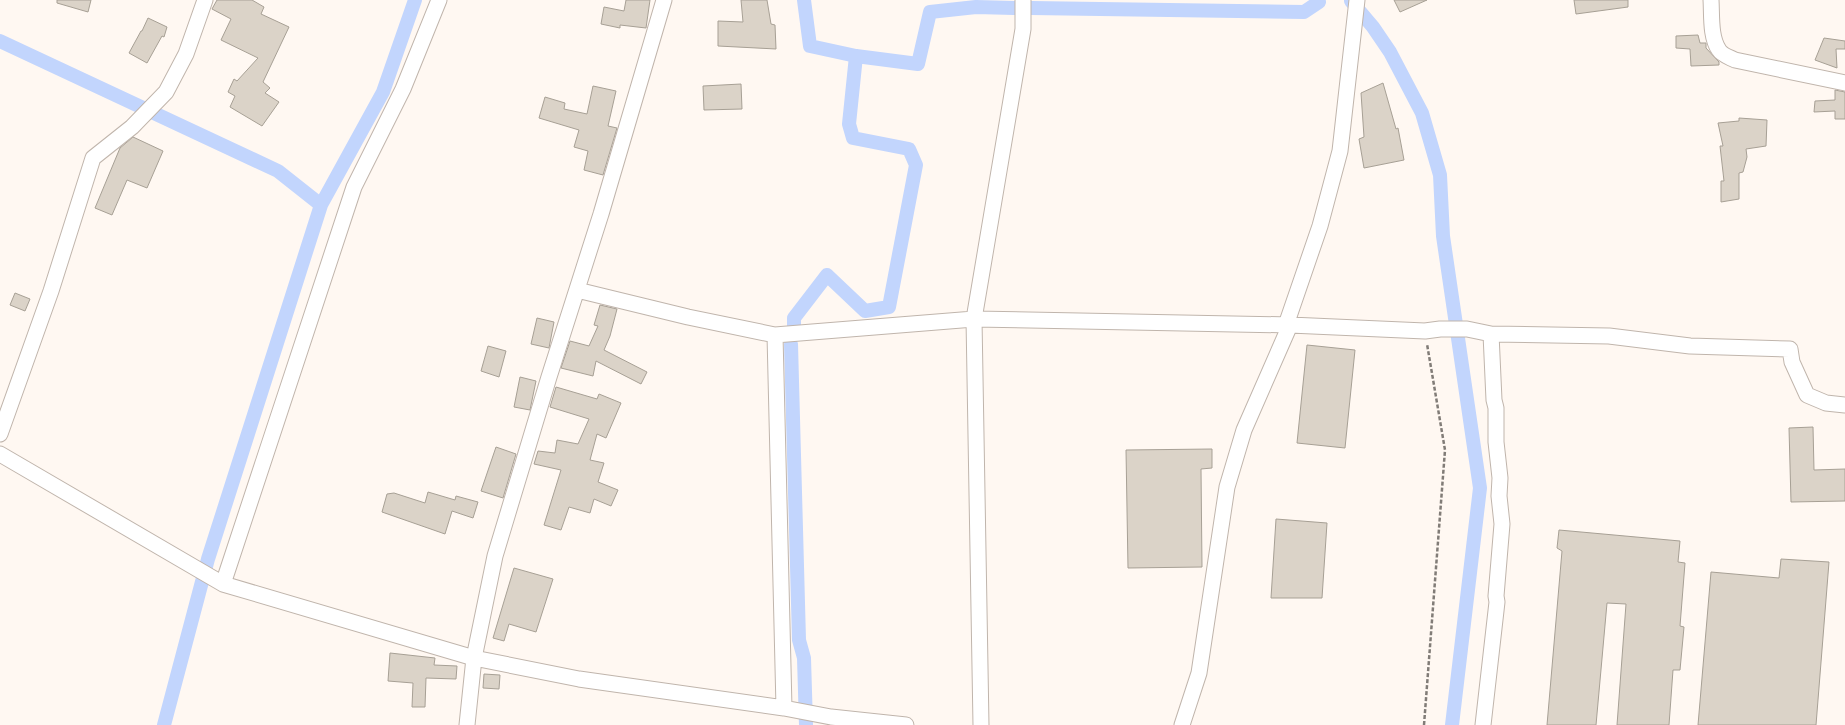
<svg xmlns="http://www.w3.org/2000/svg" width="1845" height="725" viewBox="0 0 1845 725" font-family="'Playfair Display',serif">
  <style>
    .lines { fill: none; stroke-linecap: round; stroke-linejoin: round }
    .canal { stroke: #c2d5fd; stroke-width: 14 }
    .building { fill: #dbd3c8; stroke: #a7a095 }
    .street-casing { stroke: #c0b5ac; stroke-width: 17 }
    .path { stroke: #817c77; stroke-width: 2.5; stroke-dasharray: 4 2; stroke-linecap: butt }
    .street { stroke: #fff; stroke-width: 15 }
  </style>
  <rect width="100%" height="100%" fill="#fff8f2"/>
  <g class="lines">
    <!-- canal -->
    <path class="canal" d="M 804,0 L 810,46 L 856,56 L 918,64 L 930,12 L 976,7 L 1014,8
      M 1351,1 L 1373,27 L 1390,52 L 1422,113 L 1440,175 L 1443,236 L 1480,488 L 1452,725
      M 1031,8 L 1304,12 L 1319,2
      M 0,41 L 278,171 L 321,205 L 208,559 L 164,725
      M 321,205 L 383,92 L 415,0
      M 794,326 L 794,318 L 827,275 L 865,311 L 889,307 L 916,165 L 909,149 L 853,138 L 849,124 L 856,56
      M 791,344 L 799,640 L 804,658 L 806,725"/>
  </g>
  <!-- building -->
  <path class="building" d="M 57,0 L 91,0 L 88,12 L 57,3 Z
    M 217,0 L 252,0 L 264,7 L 261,14 L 289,27 L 263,82 L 270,88 L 265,93 L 279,102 L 262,126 L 230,107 L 235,96 L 228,92 L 234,79 L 237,81 L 258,58 L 221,40 L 231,19 L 212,9 Z
    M 626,0 L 650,0 L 646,28 L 620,25 L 620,28 L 601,24 L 604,7 L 624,11 Z
    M 741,0 L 767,0 L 771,24 L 775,25 L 776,49 L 718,46 L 718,21 L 743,22 Z
    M 1394,0 L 1427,0 L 1400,12 Z
    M 1574,0 L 1628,0 L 1628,7 L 1576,14 Z
    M 148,18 L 167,27 L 164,37 L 162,36 L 147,63 L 129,53 L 141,31 L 142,31 Z
    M 1698,35 L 1700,43 L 1706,43 L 1706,48 L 1719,62 L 1719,65 L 1691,66 L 1690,49 L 1676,48 L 1676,36 Z
    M 1824,38 L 1845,41 L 1845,49 L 1836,49 L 1837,68 L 1815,60 Z
    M 1383,83 L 1396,129 L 1398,128 L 1404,160 L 1364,168 L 1359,139 L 1364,137 L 1361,93 Z
    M 741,84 L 742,109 L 704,110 L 703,86 Z
    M 593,86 L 616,91 L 608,126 L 617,128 L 603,175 L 584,170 L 588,151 L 574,147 L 579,130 L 539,118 L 545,97 L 565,103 L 564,109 L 587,114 Z
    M 1835,90 L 1845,92 L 1845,119 L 1835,119 L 1835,111 L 1814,112 L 1815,101 L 1835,100 Z
    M 1739,118 L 1767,120 L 1766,146 L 1746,149 L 1747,157 L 1743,172 L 1739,173 L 1739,199 L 1721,202 L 1721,181 L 1724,181 L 1720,146 L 1723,146 L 1718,123 L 1739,121 Z
    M 133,137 L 163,151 L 147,188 L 127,180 L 112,215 L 95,208 L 120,148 Z
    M 15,293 L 30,299 L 25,311 L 10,305 Z
    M 600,305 L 617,309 L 610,336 L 604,350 L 647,372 L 641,384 L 596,361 L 593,376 L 561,368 L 570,341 L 589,346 L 598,326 L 594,325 Z
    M 537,318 L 554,322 L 549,348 L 531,344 Z
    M 1307,345 L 1355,350 L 1345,448 L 1297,443 Z
    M 488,346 L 506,351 L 499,377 L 481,371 Z
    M 520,377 L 536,381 L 530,410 L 514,407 Z
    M 556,387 L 597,399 L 599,394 L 621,403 L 606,438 L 597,434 L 590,460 L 604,463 L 598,482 L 618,490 L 611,506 L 594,499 L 590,513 L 569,507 L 561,530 L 544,525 L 561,470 L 534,464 L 538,451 L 555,453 L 557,440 L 578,444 L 589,419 L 550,407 Z
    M 1813,427 L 1814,470 L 1845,469 L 1845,501 L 1791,502 L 1789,428 Z
    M 496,447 L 516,454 L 503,498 L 481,491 Z
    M 1212,449 L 1212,468 L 1201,469 L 1202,567 L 1128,568 L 1126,450 Z
    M 428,492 L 455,500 L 456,496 L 478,502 L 473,518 L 452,511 L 445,534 L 382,512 L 387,494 L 394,493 L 425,503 Z
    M 1276,519 L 1327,523 L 1322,598 L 1271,598 Z
    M 1559,530 L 1680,541 L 1678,562 L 1685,563 L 1680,626 L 1684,627 L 1680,670 L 1673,670 L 1669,725 L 1617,725 L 1626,604 L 1607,603 L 1596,725 L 1547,725 L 1562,551 L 1557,548 Z
    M 1781,559 L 1829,562 L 1816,725 L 1698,725 L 1711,572 L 1779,578 Z
    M 514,568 L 553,579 L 536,632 L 509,624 L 504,641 L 493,638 Z
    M 390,653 L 435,658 L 434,665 L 457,666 L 456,679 L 426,678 L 425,707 L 412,707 L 413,683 L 388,681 Z
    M 484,674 L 500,675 L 499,689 L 483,688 Z"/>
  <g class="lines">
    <defs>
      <path id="street" d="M 1711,0 C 1712,15 1710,37 1719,50 C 1722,55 1729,57 1735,60 L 1845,83
        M 577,290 L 688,317 L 775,335 L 974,319 L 1290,325 L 1425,331 L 1440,329 L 1467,329 L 1491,334 L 1609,336 L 1690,346 L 1790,349 L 1792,362 L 1807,395 L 1826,403 L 1845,405
        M 1286,325 L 1320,226 L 1340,151 L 1357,0
        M 775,335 L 784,708
        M 0,434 L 51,291 L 93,158 L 132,127 L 166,92 L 186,54 L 205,0
        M 0,454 L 223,584 L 474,658 L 579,679 L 784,708 L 831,717 L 906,725
        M 223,584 L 354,187 L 403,89 L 439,0
        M 467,725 L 474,658 L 495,556 L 549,377 L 601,214 L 664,0
        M 981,725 L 974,319 L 1023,29 L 1023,0
        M 1182,725 L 1199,673 L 1227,487 L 1244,430 L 1290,325
        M 1483,725 L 1497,602 L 1496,596 L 1502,524 L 1499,496 L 1500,478 L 1496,442 L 1496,408 L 1494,400 L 1491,334"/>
    </defs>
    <!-- street casing -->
    <use href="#street" class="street-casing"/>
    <!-- path -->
    <path class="path" d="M 1424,725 L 1445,450 L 1427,344"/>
    <!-- street -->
    <use href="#street" class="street"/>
  </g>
</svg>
